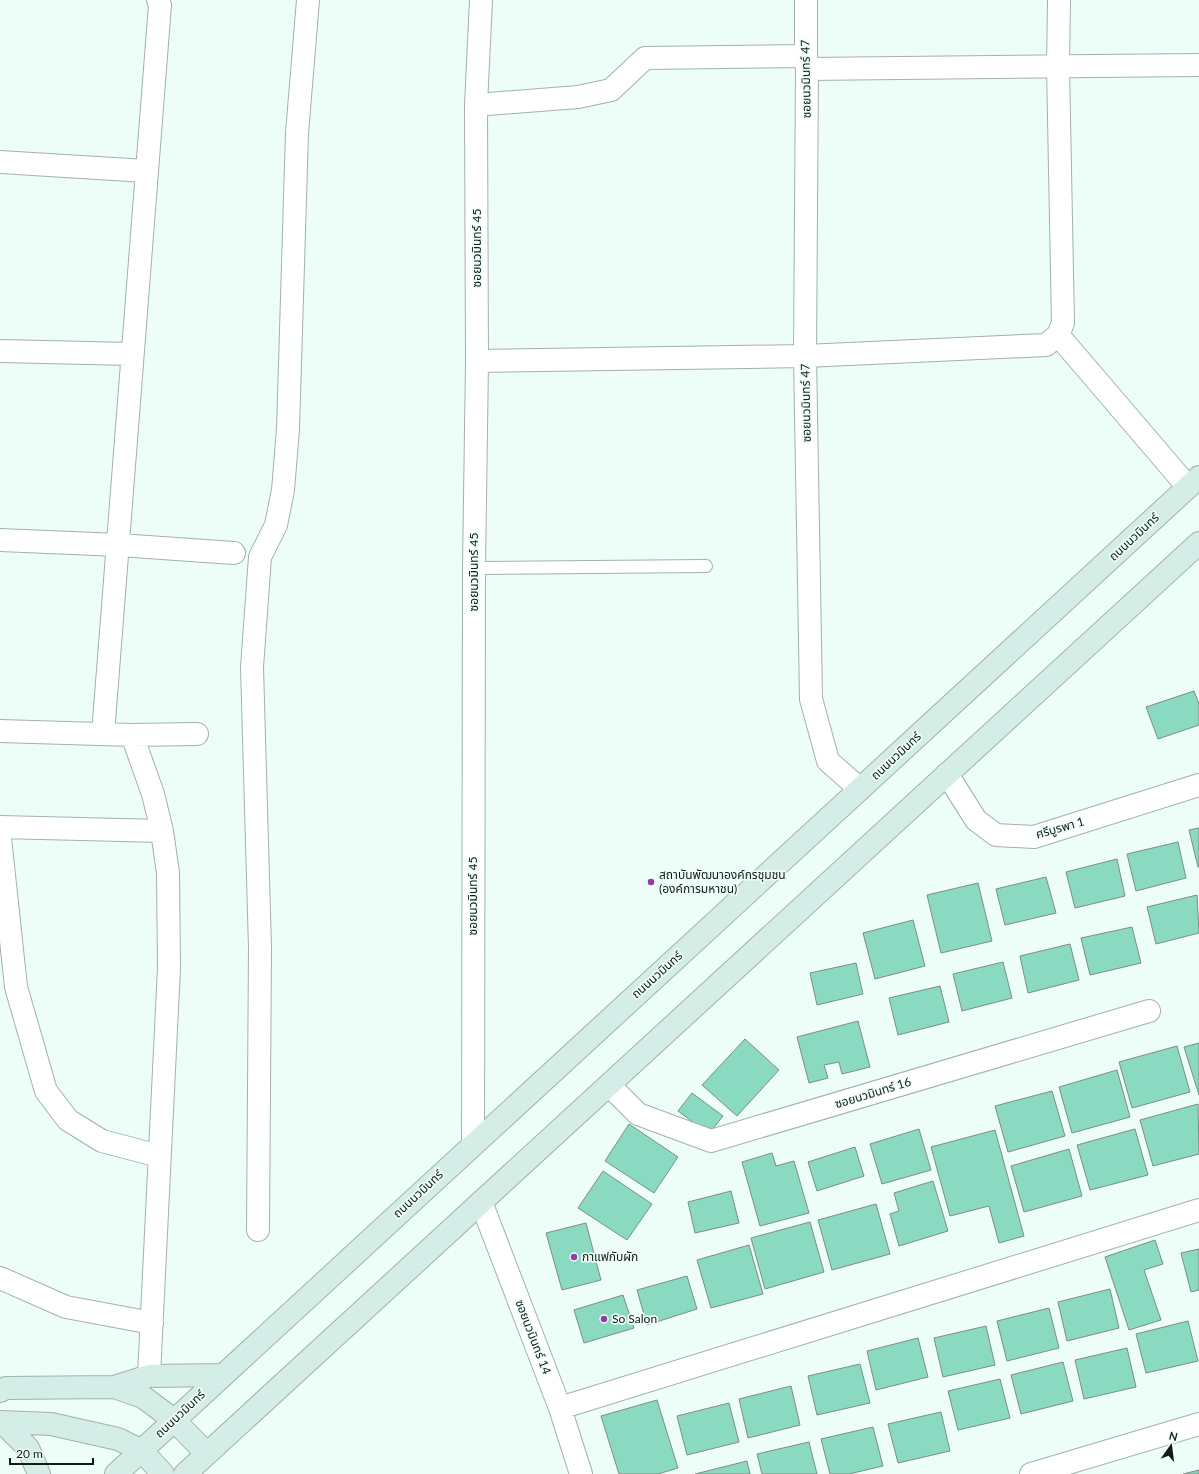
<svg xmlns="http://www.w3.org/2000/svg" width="1199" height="1474" viewBox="0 0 1199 1474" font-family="Lato,'Noto Sans Thai',sans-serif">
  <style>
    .building { fill: #8ad9c1; stroke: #7e8d87 }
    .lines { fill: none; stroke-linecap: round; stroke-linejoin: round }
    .lane-casing { stroke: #a2b1ac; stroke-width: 14 }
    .street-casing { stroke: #a2b1ac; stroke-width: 24 }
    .secondary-casing { stroke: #a2b1ac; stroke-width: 24 }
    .lane { stroke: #fff; stroke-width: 12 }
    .street { stroke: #fff; stroke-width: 22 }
    .secondary { stroke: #d4eee7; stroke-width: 22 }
    .poi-dot { fill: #953ba7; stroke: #edfdf7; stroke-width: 1.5 }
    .labels { text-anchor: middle; stroke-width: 3.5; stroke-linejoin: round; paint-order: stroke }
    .street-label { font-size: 12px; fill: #141a18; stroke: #edfdf7 }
    .poi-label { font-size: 12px; fill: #141a18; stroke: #edfdf7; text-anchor: start }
  </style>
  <rect width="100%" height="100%" fill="#edfdf7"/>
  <!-- building -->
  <path class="building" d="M 1194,691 L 1199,704 L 1199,725 L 1158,739 L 1146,707 Z
    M 1199,828 L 1199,867 L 1198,867 L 1189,830 Z
    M 1178,842 L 1186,878 L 1136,891 L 1127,854 Z
    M 1117,859 L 1125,896 L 1075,908 L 1066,872 Z
    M 1046,877 L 1056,913 L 1005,925 L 996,889 Z
    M 978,883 L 992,941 L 941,953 L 927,895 Z
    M 1197,895 L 1199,933 L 1156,944 L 1147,907 Z
    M 913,920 L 925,966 L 875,979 L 863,933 Z
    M 1132,927 L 1141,963 L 1090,975 L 1081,938 Z
    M 1070,944 L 1079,980 L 1028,993 L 1020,956 Z
    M 1003,962 L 1012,998 L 962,1011 L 953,974 Z
    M 856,963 L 863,994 L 817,1005 L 810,973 Z
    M 940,986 L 949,1022 L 898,1035 L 889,998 Z
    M 858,1021 L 870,1067 L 842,1074 L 839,1062 L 824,1065 L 828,1078 L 809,1083 L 797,1037 Z
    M 745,1039 L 779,1070 L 737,1116 L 702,1085 Z
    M 1199,1043 L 1199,1095 L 1184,1047 Z
    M 1177,1046 L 1190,1092 L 1132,1108 L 1119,1062 Z
    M 1117,1070 L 1130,1117 L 1072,1133 L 1059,1087 Z
    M 1052,1091 L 1065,1136 L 1008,1152 L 995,1106 Z
    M 692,1093 L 723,1116 L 709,1134 L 678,1111 Z
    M 1198,1104 L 1199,1154 L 1153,1166 L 1140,1120 Z
    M 629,1124 L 678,1157 L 654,1193 L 605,1161 Z
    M 919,1129 L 931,1170 L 882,1184 L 870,1144 Z
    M 1135,1129 L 1148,1175 L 1090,1190 L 1077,1145 Z
    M 995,1130 L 1024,1236 L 999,1243 L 989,1206 L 950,1216 L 931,1147 Z
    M 855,1147 L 864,1176 L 817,1191 L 808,1162 Z
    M 1069,1149 L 1082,1196 L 1024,1212 L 1011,1166 Z
    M 772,1153 L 776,1166 L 794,1161 L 809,1213 L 760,1226 L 742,1162 Z
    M 603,1171 L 652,1204 L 627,1240 L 578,1208 Z
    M 933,1181 L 948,1231 L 899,1246 L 890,1214 L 899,1211 L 894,1193 Z
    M 731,1191 L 739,1223 L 695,1233 L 688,1202 Z
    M 876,1204 L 890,1254 L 832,1270 L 818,1220 Z
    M 810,1222 L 824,1272 L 765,1289 L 751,1238 Z
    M 586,1223 L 601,1280 L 562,1290 L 546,1233 Z
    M 1155,1240 L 1163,1264 L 1144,1270 L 1161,1320 L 1129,1330 L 1105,1257 Z
    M 749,1245 L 763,1294 L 711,1308 L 697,1260 Z
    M 1199,1249 L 1199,1290 L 1191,1292 L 1181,1253 Z
    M 687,1276 L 697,1309 L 647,1325 L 637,1290 Z
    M 1110,1289 L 1119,1328 L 1067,1341 L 1058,1302 Z
    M 623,1295 L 634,1328 L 584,1343 L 574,1310 Z
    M 1049,1308 L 1059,1348 L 1007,1361 L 997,1321 Z
    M 1188,1321 L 1198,1361 L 1146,1373 L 1136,1334 Z
    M 986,1326 L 995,1365 L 943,1377 L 934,1338 Z
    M 918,1338 L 928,1377 L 876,1390 L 867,1351 Z
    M 1127,1348 L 1136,1387 L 1084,1399 L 1075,1360 Z
    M 1063,1362 L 1073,1401 L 1021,1414 L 1011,1375 Z
    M 860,1364 L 870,1403 L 817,1415 L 808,1376 Z
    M 1000,1379 L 1010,1418 L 958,1430 L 948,1391 Z
    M 791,1386 L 800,1425 L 748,1438 L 739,1399 Z
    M 657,1400 L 678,1468 L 658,1474 L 619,1474 L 601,1416 Z
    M 729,1403 L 739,1442 L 687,1455 L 677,1416 Z
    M 941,1412 L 950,1451 L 898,1463 L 888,1424 Z
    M 873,1427 L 883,1466 L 849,1474 L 830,1474 L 821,1439 Z
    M 809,1442 L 817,1474 L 762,1474 L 757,1454 Z
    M 747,1461 L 750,1474 L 695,1474 Z
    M 1199,1470 L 1199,1474 L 1183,1474 Z"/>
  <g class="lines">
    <defs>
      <path id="lane" d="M 474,568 L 706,566"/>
      <path id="street" d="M 806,0 L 806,56 L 807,69 L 805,356 L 811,699 L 828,761 L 860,789
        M 807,69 L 1199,65
        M 476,105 L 578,97 L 611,90 L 645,58 L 806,56
        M 0,162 L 146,171
        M 1058,335 L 1188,487
        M 0,351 L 132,354
        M 477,361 L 805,356 L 1046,345 L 1058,335 L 1063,323 L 1058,67 L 1059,0
        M 0,540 L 119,545 L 234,553
        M 0,731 L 132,735 L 197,734
        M 103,734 L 160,5 L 158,0
        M 132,735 L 153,794 L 162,831 L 168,873 L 169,968 L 149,1376
        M 947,774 L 976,820 L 996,835 L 1034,837 L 1199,785
        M 0,827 L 162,831
        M 0,838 L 16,987 L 46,1091 L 68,1120 L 102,1141 L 159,1156
        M 609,1085 L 638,1114 L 711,1141 L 1149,1011
        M 473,1144 L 474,568 L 477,361 L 476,105 L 481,0
        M 481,1202 L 560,1408 L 581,1474
        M 258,1230 L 260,948 L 252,667 L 260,557 L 276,525 L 283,490 L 288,429 L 297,133 L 308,0
        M 0,1278 L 66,1307 L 152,1323
        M 560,1408 L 1199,1210
        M 1031,1474 L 1199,1424"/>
      <path id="secondary" d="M 114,1387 L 149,1376 L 222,1375
        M 0,1391 L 6,1388 L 114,1387 L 143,1397 L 174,1420 L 207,1454
        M 0,1422 L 51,1424 L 118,1439 L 142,1451 L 163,1474
        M 4,1424 L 28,1448 L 39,1474
        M 116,1474 L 1199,477
        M 185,1474 L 1199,543"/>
    </defs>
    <!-- lane casing -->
    <use href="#lane" class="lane-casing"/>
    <!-- street casing -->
    <use href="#street" class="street-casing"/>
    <!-- secondary casing -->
    <use href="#secondary" class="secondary-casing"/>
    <!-- lane -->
    <use href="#lane" class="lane"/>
    <!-- street -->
    <use href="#street" class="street"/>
    <!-- secondary -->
    <use href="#secondary" class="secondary"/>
  </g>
  <!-- markers -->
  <g class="poi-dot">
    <circle cx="651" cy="882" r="4"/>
    <circle cx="574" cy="1257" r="4"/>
    <circle cx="604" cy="1319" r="4"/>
  </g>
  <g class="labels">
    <!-- street labels -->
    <g class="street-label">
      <text transform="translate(806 79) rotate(-91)" y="4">ซอยนวมินทร์ 47</text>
      <text transform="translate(477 248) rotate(-90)" y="4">ซอยนวมินทร์ 45</text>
      <text transform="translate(806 403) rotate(-91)" y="4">ซอยนวมินทร์ 47</text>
      <text transform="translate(1134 537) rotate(-43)" y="4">ถนนนวมินทร์</text>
      <text transform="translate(474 572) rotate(-90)" y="4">ซอยนวมินทร์ 45</text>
      <text transform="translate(896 756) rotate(-43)" y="4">ถนนนวมินทร์</text>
      <text transform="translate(1060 828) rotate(-16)" y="4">ศรีบูรพา 1</text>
      <text transform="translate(473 896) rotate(-90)" y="4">ซอยนวมินทร์ 45</text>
      <text transform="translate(657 975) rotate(-42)" y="4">ถนนนวมินทร์</text>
      <text transform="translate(873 1093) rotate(-17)" y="4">ซอยนวมินทร์ 16</text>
      <text transform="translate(418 1194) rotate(-43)" y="4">ถนนนวมินทร์</text>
      <text transform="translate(533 1337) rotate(69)" y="4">ซอยนวมินทร์ 14</text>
      <text transform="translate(180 1414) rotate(-43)" y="4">ถนนนวมินทร์</text>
    </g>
    <!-- poi labels -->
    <g class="poi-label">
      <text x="659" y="879">สถาบันพัฒนาองค์กรชุมชน<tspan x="659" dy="14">(องค์การมหาชน)</tspan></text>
      <text x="582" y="1261">กาแฟกับผัก</text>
      <text x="612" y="1323">So Salon</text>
    </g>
  </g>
  <!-- north arrow -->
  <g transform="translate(1171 1446) rotate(14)" stroke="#edfdf7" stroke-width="3" paint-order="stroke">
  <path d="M0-3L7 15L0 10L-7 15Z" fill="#141a18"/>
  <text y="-6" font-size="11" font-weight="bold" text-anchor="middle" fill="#141a18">N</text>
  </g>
  <!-- scale -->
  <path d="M10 1458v6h83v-6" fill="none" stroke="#141a18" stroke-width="2"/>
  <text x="16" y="1458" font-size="12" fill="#141a18" stroke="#edfdf7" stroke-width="3" paint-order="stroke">20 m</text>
</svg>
